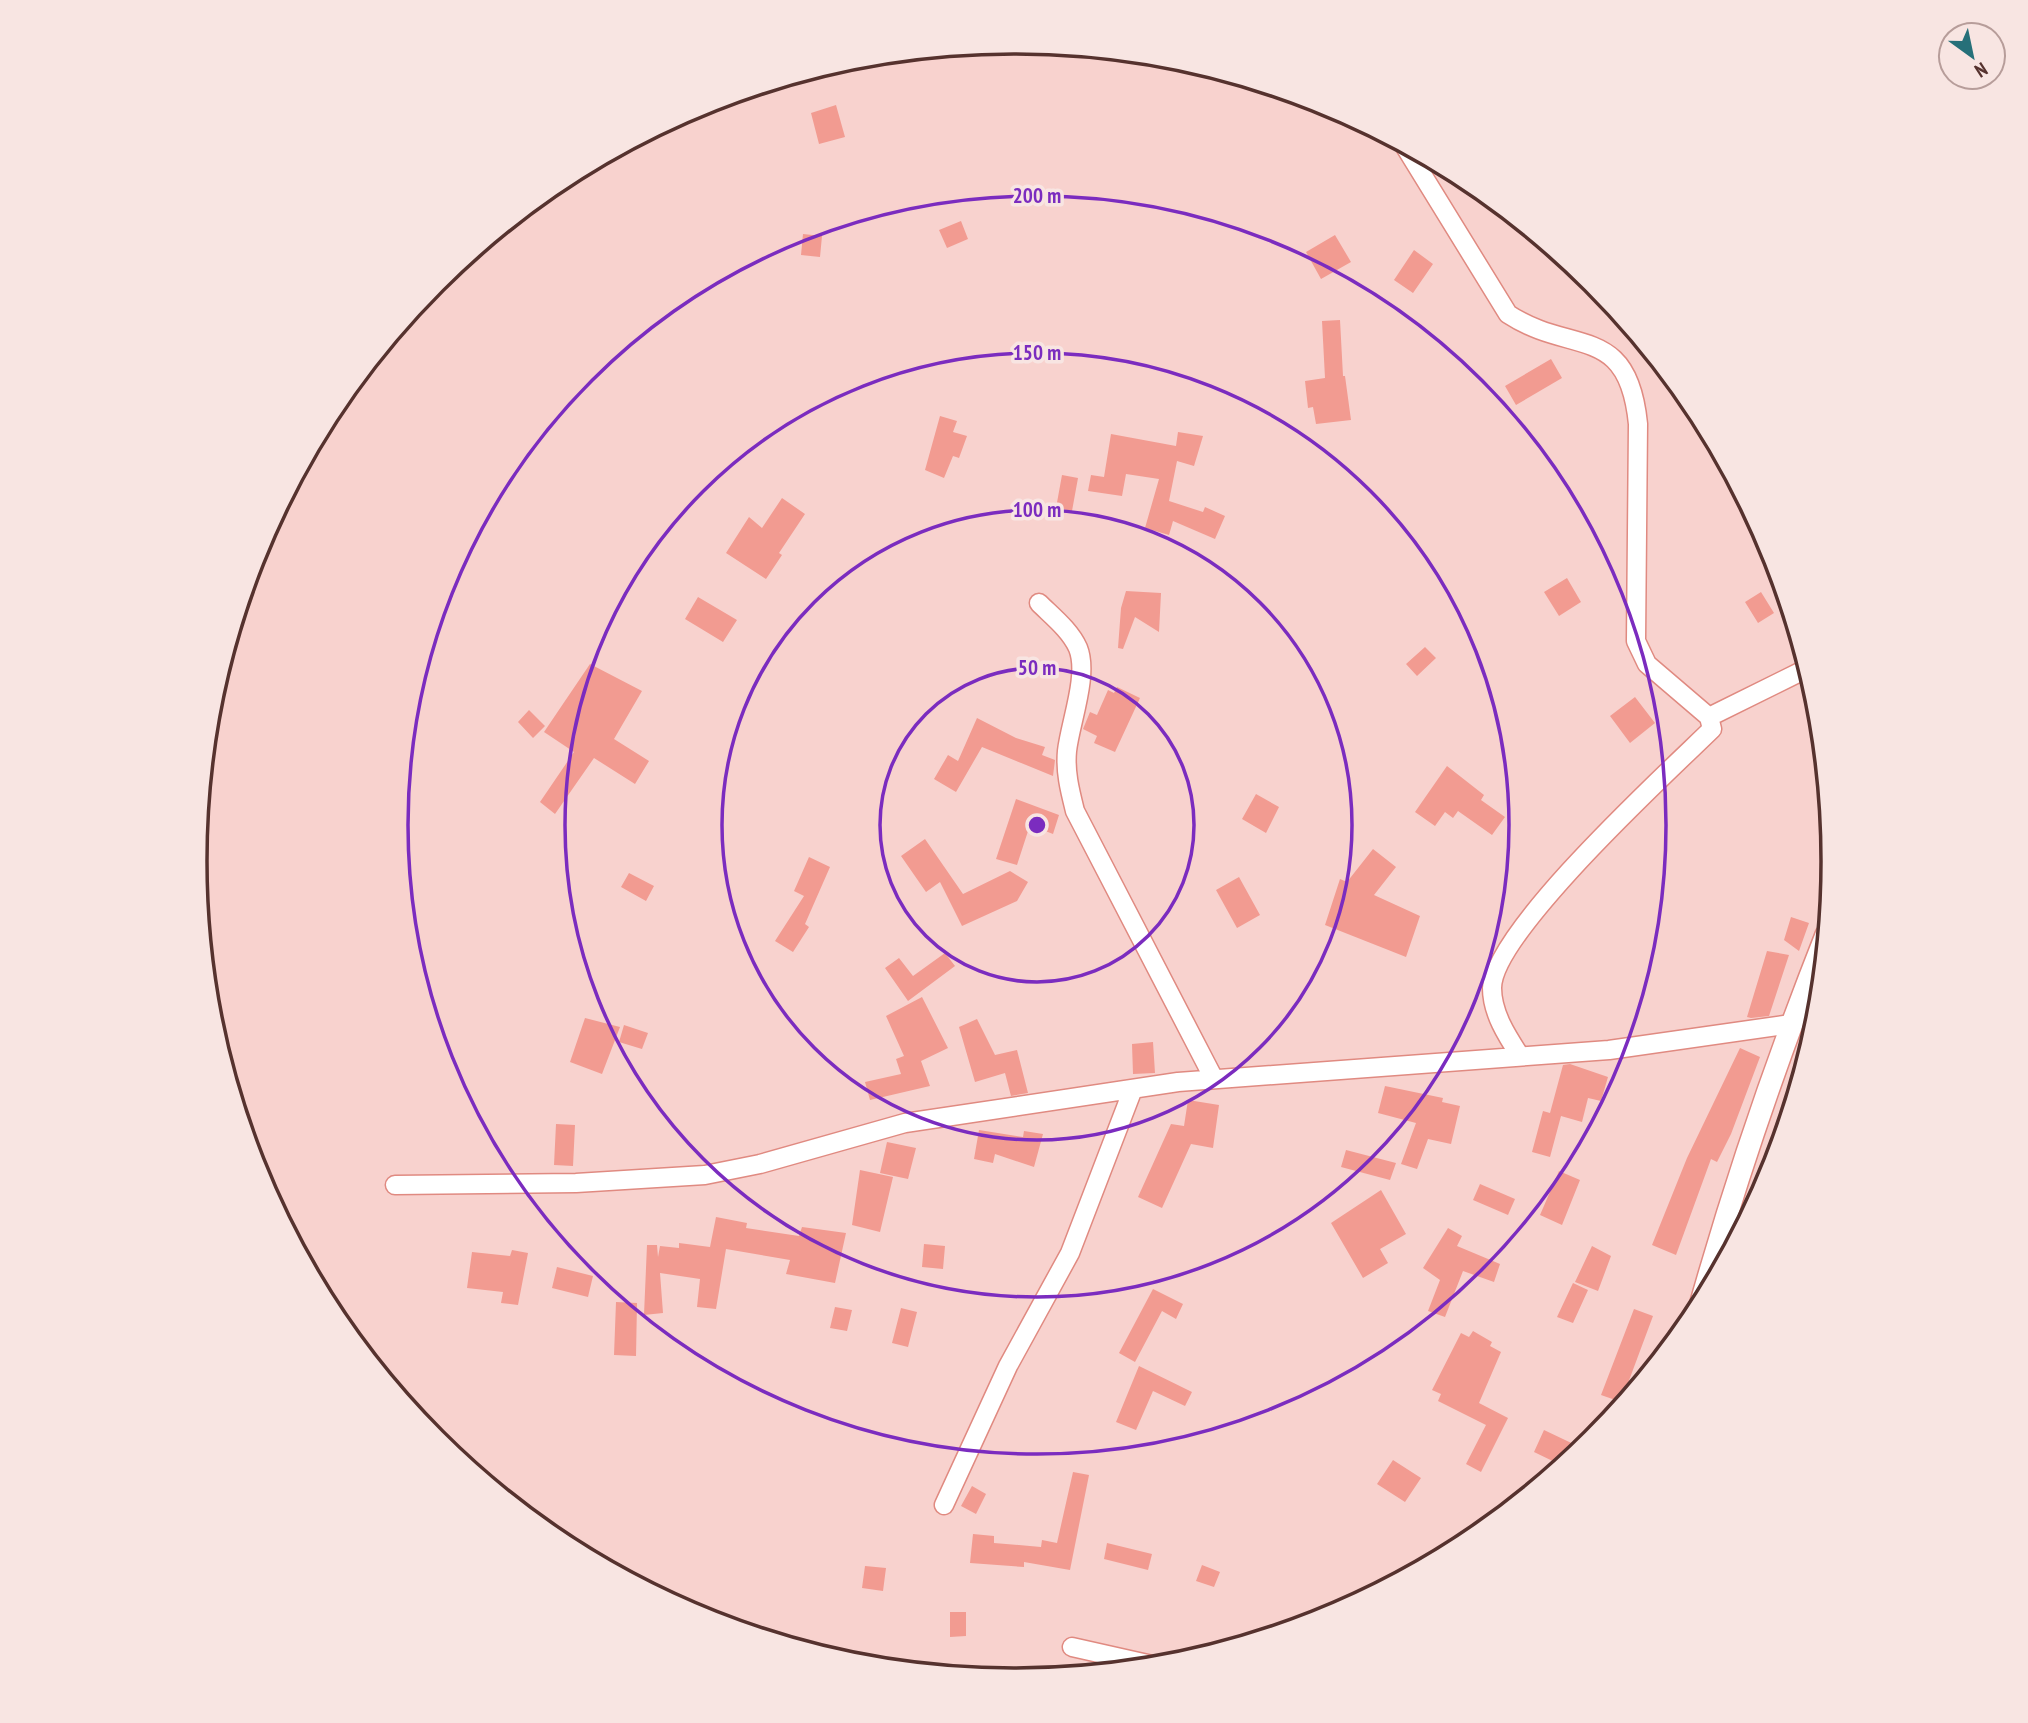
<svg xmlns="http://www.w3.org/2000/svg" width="2028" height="1723" viewBox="0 0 2028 1723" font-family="'PT Sans Narrow',sans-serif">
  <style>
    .building { fill: #f29b91 }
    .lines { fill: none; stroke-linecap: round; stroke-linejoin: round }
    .minor-casing { stroke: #e08a81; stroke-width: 21 }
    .tertiary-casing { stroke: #e08a81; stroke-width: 24 }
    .minor { stroke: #fff; stroke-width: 18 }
    .tertiary { stroke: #fff; stroke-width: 21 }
    .ring { fill: none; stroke: #7b2cbf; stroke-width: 3.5 }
    .rim { fill: none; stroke: #56322e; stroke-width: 3.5 }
    .centre { fill: #7b2cbf; stroke: #f8e5e2; stroke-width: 3.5 }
    .ring-label { font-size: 21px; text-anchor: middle; font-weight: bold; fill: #7b2cbf; stroke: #f8e5e2; stroke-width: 7; stroke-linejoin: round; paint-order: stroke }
  </style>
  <rect width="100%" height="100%" fill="#f8d2ce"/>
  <!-- building -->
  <path class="building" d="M 836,105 L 845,137 L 819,144 L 811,113 Z
    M 961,221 L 968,239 L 947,248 L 939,230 Z
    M 803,234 L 822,236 L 820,257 L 801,255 Z
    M 1335,235 L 1351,262 L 1321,279 L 1306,252 Z
    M 1414,250 L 1433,264 L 1413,293 L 1394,280 Z
    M 1340,320 L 1343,376 L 1345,376 L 1351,420 L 1316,424 L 1313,407 L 1308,408 L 1305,381 L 1325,378 L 1322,321 Z
    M 1551,359 L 1562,378 L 1516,405 L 1505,386 Z
    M 940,416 L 957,421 L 953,432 L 967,436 L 959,458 L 953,456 L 944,478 L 925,470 Z
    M 1178,432 L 1203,436 L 1194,466 L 1177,461 L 1169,501 L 1203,512 L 1205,507 L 1225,516 L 1215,539 L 1173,521 L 1169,535 L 1145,528 L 1159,479 L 1126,474 L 1122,496 L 1088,491 L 1091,475 L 1104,477 L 1111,434 L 1176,446 Z
    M 1062,475 L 1078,478 L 1072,511 L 1056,508 Z
    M 782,498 L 805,514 L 779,553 L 782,555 L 766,579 L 726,553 L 749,517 L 762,528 Z
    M 1567,578 L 1581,602 L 1559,616 L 1544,592 Z
    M 1126,591 L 1161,593 L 1159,632 L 1135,617 L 1123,649 L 1118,648 L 1121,608 Z
    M 1761,592 L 1774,613 L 1758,623 L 1745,602 Z
    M 698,597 L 737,620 L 723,642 L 685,619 Z
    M 1425,647 L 1436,658 L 1417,676 L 1406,664 Z
    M 590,664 L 642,691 L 614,739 L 649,761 L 635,784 L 594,758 L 555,814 L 540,802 L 574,752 L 544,732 Z
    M 1117,687 L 1140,698 L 1115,752 L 1094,743 L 1097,736 L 1083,729 L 1090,712 L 1097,715 L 1108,690 L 1114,693 Z
    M 1635,697 L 1655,723 L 1630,743 L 1610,716 Z
    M 529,710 L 545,726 L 533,738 L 518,722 Z
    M 977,718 L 1016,738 L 1045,747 L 1042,755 L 1055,760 L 1053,776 L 982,747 L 956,792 L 934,779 L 948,755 L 958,761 Z
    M 1447,766 L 1484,795 L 1481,800 L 1505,817 L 1492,835 L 1458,811 L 1453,818 L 1445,812 L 1435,826 L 1415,812 Z
    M 1256,794 L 1279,807 L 1266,833 L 1242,819 Z
    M 1016,799 L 1059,815 L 1053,834 L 1030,825 L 1017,865 L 996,859 Z
    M 925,839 L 963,894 L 1010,871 L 1028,882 L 1017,901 L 962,926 L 940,882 L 926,892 L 901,856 Z
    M 1373,849 L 1396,867 L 1374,895 L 1420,916 L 1406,957 L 1325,925 L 1340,879 L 1347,882 Z
    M 809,857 L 830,867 L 805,924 L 809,927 L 793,952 L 775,941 L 804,896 L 794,891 Z
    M 629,873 L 654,886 L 646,901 L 621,887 Z
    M 1239,877 L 1260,915 L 1237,928 L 1216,890 Z
    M 1791,917 L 1809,923 L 1799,951 L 1784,940 Z
    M 1767,951 L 1789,955 L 1769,1016 L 1751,1018 L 1747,1017 Z
    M 945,953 L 955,966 L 908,1001 L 885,968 L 899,958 L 913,976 Z
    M 922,997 L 948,1048 L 921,1061 L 930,1086 L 870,1100 L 865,1082 L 901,1074 L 896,1059 L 904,1056 L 886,1016 Z
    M 585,1018 L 620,1027 L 602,1074 L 570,1062 Z
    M 977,1019 L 995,1055 L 1017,1050 L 1028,1093 L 1011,1096 L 1005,1073 L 975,1082 L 959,1027 Z
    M 624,1025 L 648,1033 L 642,1049 L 619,1042 Z
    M 1153,1042 L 1155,1073 L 1133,1074 L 1132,1044 Z
    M 1740,1048 L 1760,1057 L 1731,1134 L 1717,1162 L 1711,1159 L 1676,1255 L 1652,1245 L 1687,1158 Z
    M 1570,1064 L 1608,1077 L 1601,1101 L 1588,1098 L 1582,1122 L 1561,1116 L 1550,1157 L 1532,1152 L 1543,1111 L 1550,1113 L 1563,1065 Z
    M 1385,1086 L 1443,1098 L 1442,1102 L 1460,1106 L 1451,1144 L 1428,1139 L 1417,1169 L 1401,1164 L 1416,1123 L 1378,1113 Z
    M 1188,1100 L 1219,1105 L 1213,1148 L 1191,1144 L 1162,1208 L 1138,1197 L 1171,1124 L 1184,1126 Z
    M 556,1124 L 575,1125 L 573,1166 L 554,1165 Z
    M 979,1130 L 1023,1137 L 1024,1131 L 1043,1134 L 1034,1167 L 995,1154 L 993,1163 L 974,1159 Z
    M 887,1142 L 916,1148 L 908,1179 L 880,1173 Z
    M 1346,1150 L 1396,1163 L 1390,1180 L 1341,1167 Z
    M 860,1170 L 893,1177 L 880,1232 L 852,1225 Z
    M 1559,1171 L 1580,1180 L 1562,1225 L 1540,1215 Z
    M 1480,1184 L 1515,1199 L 1508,1215 L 1473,1200 Z
    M 1381,1190 L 1406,1234 L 1380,1249 L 1388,1263 L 1363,1278 L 1331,1223 Z
    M 716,1217 L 747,1223 L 746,1228 L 799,1236 L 802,1227 L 846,1233 L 835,1283 L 786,1274 L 790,1260 L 726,1249 L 716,1309 L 697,1307 L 700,1279 L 660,1273 L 663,1313 L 644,1315 L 647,1245 L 657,1245 L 658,1257 L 660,1246 L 679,1248 L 679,1243 L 710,1247 Z
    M 1448,1228 L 1462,1236 L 1457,1246 L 1500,1264 L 1494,1282 L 1463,1271 L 1445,1317 L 1428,1311 L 1440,1280 L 1423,1268 Z
    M 924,1244 L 945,1246 L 943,1269 L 922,1267 Z
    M 1592,1246 L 1611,1256 L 1598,1291 L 1575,1282 Z
    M 512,1250 L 528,1253 L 518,1305 L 501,1303 L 503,1292 L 467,1288 L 472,1252 L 510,1256 Z
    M 557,1267 L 593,1276 L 588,1297 L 552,1288 Z
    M 1573,1283 L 1588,1290 L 1573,1323 L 1557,1317 Z
    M 1153,1289 L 1183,1304 L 1176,1319 L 1162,1311 L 1135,1362 L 1119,1353 Z
    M 616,1302 L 637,1303 L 636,1356 L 614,1355 Z
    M 835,1307 L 852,1310 L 847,1331 L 830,1328 Z
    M 901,1308 L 917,1312 L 908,1347 L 892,1343 Z
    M 1634,1309 L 1653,1316 L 1621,1402 L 1601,1395 Z
    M 1473,1331 L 1492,1342 L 1490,1346 L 1501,1352 L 1479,1403 L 1508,1418 L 1481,1472 L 1466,1464 L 1486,1425 L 1438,1401 L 1441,1394 L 1432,1390 L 1461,1333 L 1469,1337 Z
    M 1139,1366 L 1192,1392 L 1185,1406 L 1153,1391 L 1136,1430 L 1116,1422 Z
    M 1544,1430 L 1584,1449 L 1563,1466 L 1534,1452 Z
    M 1393,1460 L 1421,1478 L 1405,1502 L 1377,1484 Z
    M 1073,1472 L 1089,1475 L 1070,1570 L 1024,1562 L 1024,1567 L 970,1563 L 973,1534 L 994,1536 L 994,1543 L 1041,1547 L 1042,1540 L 1057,1543 Z
    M 972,1486 L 986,1494 L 976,1514 L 961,1506 Z
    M 1107,1543 L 1152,1554 L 1148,1570 L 1104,1559 Z
    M 1202,1565 L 1220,1572 L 1214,1587 L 1196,1581 Z
    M 865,1566 L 886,1568 L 883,1591 L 862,1588 Z
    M 950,1612 L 966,1612 L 966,1636 L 950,1637 Z"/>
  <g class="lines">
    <defs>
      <path id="minor" d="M 1404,145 L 1508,314 C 1572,356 1628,322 1638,424 L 1636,641 L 1647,664 L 1709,717
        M 1039,603 C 1052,616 1070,630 1078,648 C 1089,675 1070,723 1067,751 C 1065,772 1070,791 1075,811 L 1214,1079
        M 1520,1056 C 1507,1036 1492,1013 1492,988 C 1493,932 1668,772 1712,729 L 1709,717 L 1808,668
        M 395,1185 L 576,1183 L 705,1175 L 760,1164 L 905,1123 L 1178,1082 L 1609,1050 L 1791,1024
        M 944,1505 L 1008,1366 L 1070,1253 L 1133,1089
        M 1072,1647 L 1161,1667"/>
      <path id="tertiary" d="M 1698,1313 C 1734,1184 1777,1059 1826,935"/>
    </defs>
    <!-- minor casing -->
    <use href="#minor" class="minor-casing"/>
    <!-- tertiary casing -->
    <use href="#tertiary" class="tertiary-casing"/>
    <!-- minor -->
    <use href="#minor" class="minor"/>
    <!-- tertiary -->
    <use href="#tertiary" class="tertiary"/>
  </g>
  <!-- distance rings -->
  <g class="ring">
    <circle cx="1037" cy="825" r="157"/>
    <circle cx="1037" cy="825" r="315"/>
    <circle cx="1037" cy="825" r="472"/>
    <circle cx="1037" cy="825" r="629"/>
  </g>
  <!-- crop -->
  <path d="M0 0H2028V1723H0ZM207 861a807 807 0 1 1 1614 0a807 807 0 1 1-1614 0Z" fill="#f8e5e2" fill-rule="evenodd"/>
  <path class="rim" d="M207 861a807 807 0 1 1 1614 0a807 807 0 1 1-1614 0Z"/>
  <circle cx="1037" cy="825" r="10" class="centre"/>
  <g class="ring-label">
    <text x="1037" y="203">200 m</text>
    <text x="1037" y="360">150 m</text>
    <text x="1037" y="517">100 m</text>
    <text x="1037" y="675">50 m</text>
  </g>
  <!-- north arrow -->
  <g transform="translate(1972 56) rotate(147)"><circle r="33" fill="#f8e5e2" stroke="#b79d9a" stroke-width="2"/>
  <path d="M0-5L12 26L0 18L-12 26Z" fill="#267079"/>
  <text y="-10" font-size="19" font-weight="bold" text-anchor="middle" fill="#56322e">N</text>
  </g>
</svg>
